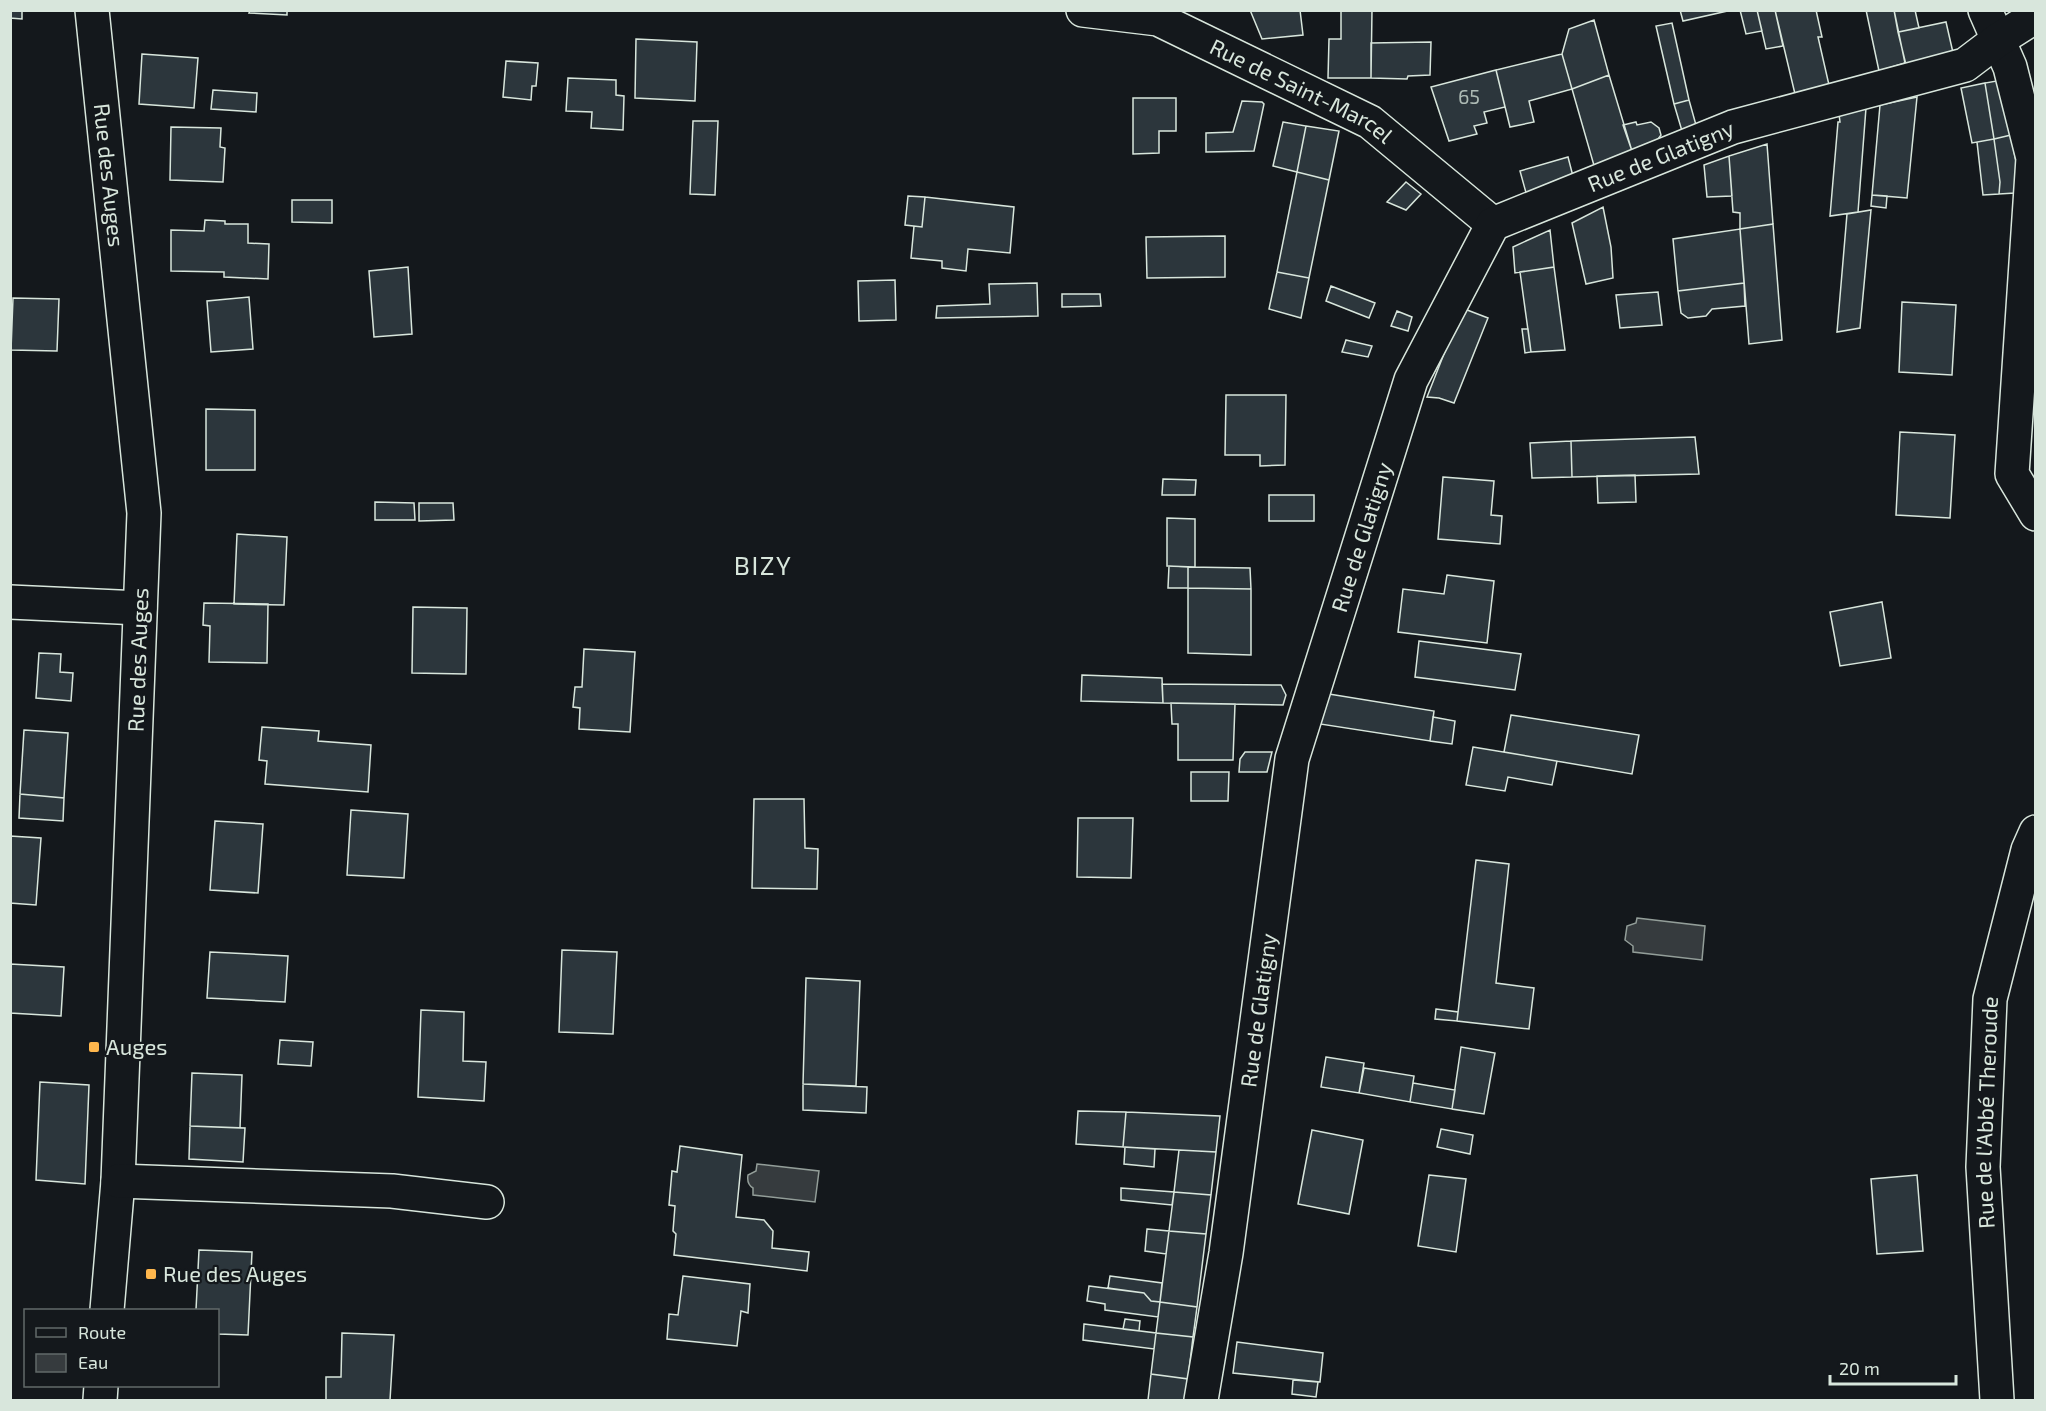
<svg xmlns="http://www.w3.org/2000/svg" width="2046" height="1411" viewBox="0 0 2046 1411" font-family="'Exo 2',sans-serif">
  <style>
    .water { fill: #363b3e; stroke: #939e99; stroke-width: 1.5 }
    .building { fill: #2c363c; stroke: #d8e6dc; stroke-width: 1.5 }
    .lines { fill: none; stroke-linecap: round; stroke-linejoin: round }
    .street-casing { stroke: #d8e6dc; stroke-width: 36 }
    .street { stroke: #14181c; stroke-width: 33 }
    .poi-dot { fill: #ffb74d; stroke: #14181c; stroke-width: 2 }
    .labels { text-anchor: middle; stroke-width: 4.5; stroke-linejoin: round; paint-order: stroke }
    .number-label { font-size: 20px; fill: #adbab4 }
    .street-label { font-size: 22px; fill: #d8e6dc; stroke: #14181c }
    .poi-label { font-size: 22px; fill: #d8e6dc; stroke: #14181c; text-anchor: start }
    .quarter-label { font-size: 26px; letter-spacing: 1.5px; fill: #d8e6dc; stroke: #14181c }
  </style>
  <rect width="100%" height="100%" fill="#14181c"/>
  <!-- water -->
  <path class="water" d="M 1637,918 L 1705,926 L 1702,960 L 1633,952 L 1633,946 L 1625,940 L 1627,926 L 1636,923 Z
    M 757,1164 L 819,1171 L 815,1202 L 753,1195 L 753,1188 C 748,1185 747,1181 748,1175 L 756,1171 Z"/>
  <!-- building -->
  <path class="building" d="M 10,10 L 22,10 L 22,19 L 10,18 Z
    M 250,10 L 287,10 L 287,15 L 249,13 Z
    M 1250,10 L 1300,10 L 1303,35 L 1262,39 Z
    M 1341,10 L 1372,10 L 1371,78 L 1328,78 L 1329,39 L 1341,39 Z
    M 1680,10 L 1732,10 L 1683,21 Z
    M 1740,10 L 1757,10 L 1762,31 L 1746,34 Z
    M 1757,10 L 1775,10 L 1783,46 L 1766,49 Z
    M 1775,10 L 1816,10 L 1822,37 L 1818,37 L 1829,85 L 1795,94 Z
    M 1866,10 L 1894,10 L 1905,63 L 1879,71 Z
    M 1894,10 L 1915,10 L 1919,28 L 1898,32 Z
    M 1594,20 L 1609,75 L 1572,89 L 1562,54 L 1569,29 Z
    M 1946,22 L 1954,57 L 1907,69 L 1898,32 Z
    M 1672,23 L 1689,100 L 1674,104 L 1656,26 Z
    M 636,39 L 697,42 L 695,101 L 635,98 Z
    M 1431,42 L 1430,75 L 1408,76 L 1407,79 L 1371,78 L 1371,43 Z
    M 142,54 L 198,58 L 194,108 L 139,104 Z
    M 1562,54 L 1572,89 L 1529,101 L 1534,122 L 1510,127 L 1496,70 Z
    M 506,61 L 538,63 L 536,86 L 532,86 L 531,100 L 503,97 Z
    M 1496,70 L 1505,107 L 1484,112 L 1487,123 L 1474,126 L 1477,134 L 1449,141 L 1431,87 Z
    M 1609,75 L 1632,151 L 1595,169 L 1572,89 Z
    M 568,78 L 616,80 L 616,95 L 624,96 L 623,130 L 591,128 L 592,112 L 566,111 Z
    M 2002,80 L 2011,135 L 1994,139 L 1985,83 Z
    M 1985,83 L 1994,139 L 1972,143 L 1961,88 Z
    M 213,90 L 257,93 L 256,112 L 211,109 Z
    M 1917,97 L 1907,198 L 1872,195 L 1880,105 Z
    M 1133,98 L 1176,98 L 1176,131 L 1159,131 L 1159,153 L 1133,154 Z
    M 1689,100 L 1696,125 L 1682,131 L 1674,104 Z
    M 1242,101 L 1262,102 L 1264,104 L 1254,151 L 1206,152 L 1206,133 L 1233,132 Z
    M 1866,108 L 1858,212 L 1830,216 L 1838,122 L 1840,122 L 1839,114 Z
    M 693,121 L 718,121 L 715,195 L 690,194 Z
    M 1283,122 L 1306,126 L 1297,172 L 1273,166 Z
    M 1636,122 L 1637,125 L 1651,122 L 1659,128 L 1661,135 L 1656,142 L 1632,151 L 1623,125 Z
    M 1306,126 L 1339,131 L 1329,180 L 1297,172 Z
    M 171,127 L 221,128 L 220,147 L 225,148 L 223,182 L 170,180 Z
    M 2011,135 L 2017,167 L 2015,193 L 1999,194 L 2000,182 L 1994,139 Z
    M 1994,139 L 2000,182 L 1999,194 L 1983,195 L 1977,142 Z
    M 1767,144 L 1773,224 L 1740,229 L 1740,213 L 1733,212 L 1729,156 Z
    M 1729,156 L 1732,196 L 1707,197 L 1704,165 Z
    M 1568,157 L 1575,184 L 1528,200 L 1520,171 Z
    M 1297,172 L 1329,180 L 1309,278 L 1277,272 Z
    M 1406,182 L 1421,194 L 1406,210 L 1387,202 Z
    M 1872,195 L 1887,196 L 1886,208 L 1871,206 Z
    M 908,196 L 925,197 L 922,227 L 905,225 Z
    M 925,197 L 1014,207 L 1010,253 L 968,249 L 966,271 L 942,268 L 942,261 L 911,258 L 914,226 L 922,227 Z
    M 292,200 L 332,200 L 332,223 L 292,222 Z
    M 1603,207 L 1611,247 L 1613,278 L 1586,284 L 1572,223 Z
    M 1871,210 L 1860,328 L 1837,332 L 1847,214 Z
    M 205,220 L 225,221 L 225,224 L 248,224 L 248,243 L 269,244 L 268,279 L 224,277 L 224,272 L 171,271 L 171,230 L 204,231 Z
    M 1773,224 L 1782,340 L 1749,344 L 1740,229 Z
    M 1740,229 L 1744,283 L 1678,291 L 1673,239 Z
    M 1550,230 L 1554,267 L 1515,273 L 1513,247 Z
    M 1225,236 L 1225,277 L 1147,278 L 1146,237 Z
    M 408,267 L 412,334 L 374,337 L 369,271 Z
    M 1554,267 L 1565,350 L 1531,352 L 1520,272 Z
    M 1277,272 L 1309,278 L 1301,318 L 1269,309 Z
    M 895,280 L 896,320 L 859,321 L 858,281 Z
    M 1037,283 L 1038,316 L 936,318 L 937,306 L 990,304 L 989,284 Z
    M 1744,283 L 1745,306 L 1712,309 L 1706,316 L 1688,318 L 1681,313 L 1678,291 Z
    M 1331,286 L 1375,303 L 1369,318 L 1326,301 Z
    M 1658,292 L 1662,325 L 1620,328 L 1616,295 Z
    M 1062,294 L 1100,294 L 1101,306 L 1062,307 Z
    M 249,297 L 253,349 L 211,352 L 207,301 Z
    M 13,298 L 59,299 L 57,351 L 11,350 Z
    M 1902,302 L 1956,305 L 1952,375 L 1899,372 Z
    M 1462,308 L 1488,318 L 1454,403 L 1439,398 L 1427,397 Z
    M 1397,311 L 1412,317 L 1408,331 L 1391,326 Z
    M 1522,329 L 1528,329 L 1531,352 L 1525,353 Z
    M 1346,340 L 1372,346 L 1368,357 L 1342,352 Z
    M 1226,395 L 1286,395 L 1285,465 L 1260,466 L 1260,455 L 1225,455 Z
    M 206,409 L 255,410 L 255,470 L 206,470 Z
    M 1900,432 L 1955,435 L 1950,518 L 1896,515 Z
    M 1695,437 L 1699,474 L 1572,477 L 1571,441 Z
    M 1571,441 L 1572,477 L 1532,478 L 1530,443 Z
    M 1635,475 L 1636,502 L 1598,503 L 1597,476 Z
    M 1443,477 L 1494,481 L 1491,515 L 1502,516 L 1500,544 L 1438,539 Z
    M 1163,479 L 1196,480 L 1195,495 L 1162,495 Z
    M 1269,495 L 1314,495 L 1314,521 L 1269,521 Z
    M 375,502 L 414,503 L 415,520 L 375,520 Z
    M 419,503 L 453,503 L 454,520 L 419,521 Z
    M 1167,518 L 1195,519 L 1195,567 L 1167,566 Z
    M 237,534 L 287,537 L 284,605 L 234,604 Z
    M 1169,566 L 1188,567 L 1188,588 L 1168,588 Z
    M 1188,567 L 1250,568 L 1251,589 L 1188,588 Z
    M 1447,575 L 1494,581 L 1487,643 L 1398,632 L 1403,589 L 1444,594 Z
    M 1188,588 L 1251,589 L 1251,655 L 1188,653 Z
    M 1882,602 L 1891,658 L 1840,666 L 1830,612 Z
    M 204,603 L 268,604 L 267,663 L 209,662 L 210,626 L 203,625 Z
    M 413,607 L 467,608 L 466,674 L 412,673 Z
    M 1419,641 L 1521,654 L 1515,690 L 1415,677 Z
    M 584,649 L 635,652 L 630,732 L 579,729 L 580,708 L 573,707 L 575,687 L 582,687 Z
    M 39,653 L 61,654 L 60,672 L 73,673 L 71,701 L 36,698 Z
    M 1082,675 L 1162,678 L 1163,703 L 1081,701 Z
    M 1162,684 L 1281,685 L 1286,695 L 1283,705 L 1163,703 Z
    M 1329,694 L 1434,711 L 1430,741 L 1320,724 Z
    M 1171,703 L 1235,704 L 1233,760 L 1178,760 L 1178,724 L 1172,724 Z
    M 1511,715 L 1639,735 L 1632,774 L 1504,752 Z
    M 1433,717 L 1455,721 L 1452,744 L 1430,741 Z
    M 262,727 L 319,731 L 318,741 L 371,745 L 368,792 L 265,784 L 267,761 L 259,760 Z
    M 24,730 L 68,733 L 64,798 L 20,794 Z
    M 1473,747 L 1557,761 L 1552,785 L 1508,777 L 1505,791 L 1466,785 Z
    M 1245,752 L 1272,752 L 1267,772 L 1239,772 L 1240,759 Z
    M 1191,772 L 1229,772 L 1228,801 L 1191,801 Z
    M 20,794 L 64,798 L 63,821 L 19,818 Z
    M 754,799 L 804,799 L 805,848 L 818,849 L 817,889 L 752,888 Z
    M 351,810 L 408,814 L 404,878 L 347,875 Z
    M 1078,818 L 1133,818 L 1131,878 L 1077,877 Z
    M 215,821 L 263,824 L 258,893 L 210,890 Z
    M 10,836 L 41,838 L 36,905 L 10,903 Z
    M 1476,860 L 1509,864 L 1496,983 L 1534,988 L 1529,1029 L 1457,1021 Z
    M 562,950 L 617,952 L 613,1034 L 559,1032 Z
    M 210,952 L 288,956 L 285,1002 L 207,998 Z
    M 10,964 L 64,967 L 61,1016 L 10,1013 Z
    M 806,978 L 860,981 L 856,1086 L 803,1084 Z
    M 1436,1009 L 1458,1012 L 1457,1021 L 1435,1019 Z
    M 421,1010 L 464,1012 L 463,1061 L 486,1062 L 484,1101 L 418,1097 Z
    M 280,1040 L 313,1042 L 311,1066 L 278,1064 Z
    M 1461,1047 L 1495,1053 L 1484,1114 L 1452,1109 Z
    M 1326,1057 L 1364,1063 L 1359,1093 L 1321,1087 Z
    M 1364,1068 L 1414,1076 L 1410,1102 L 1359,1093 Z
    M 192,1073 L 242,1075 L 240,1128 L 190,1126 Z
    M 40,1082 L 89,1085 L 85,1184 L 36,1180 Z
    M 1413,1083 L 1455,1090 L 1452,1109 L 1410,1102 Z
    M 803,1084 L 867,1087 L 866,1113 L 803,1110 Z
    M 1078,1111 L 1126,1112 L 1123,1147 L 1076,1144 Z
    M 1126,1112 L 1220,1116 L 1216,1152 L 1123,1147 Z
    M 190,1126 L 245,1128 L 243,1162 L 189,1159 Z
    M 1441,1129 L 1473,1135 L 1470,1154 L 1437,1147 Z
    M 1312,1130 L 1363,1140 L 1349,1214 L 1298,1204 Z
    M 680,1146 L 742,1155 L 736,1217 L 764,1220 L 773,1231 L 772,1248 L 809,1252 L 807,1271 L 674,1255 L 676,1234 L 673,1231 L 675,1206 L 669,1205 L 672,1171 L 677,1172 Z
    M 1125,1147 L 1155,1149 L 1154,1167 L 1124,1164 Z
    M 1179,1150 L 1216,1152 L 1211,1195 L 1174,1192 Z
    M 1429,1175 L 1466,1179 L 1456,1252 L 1418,1246 Z
    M 1917,1175 L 1923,1251 L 1877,1254 L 1871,1179 Z
    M 1121,1188 L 1174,1192 L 1172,1205 L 1121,1200 Z
    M 1174,1192 L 1211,1195 L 1206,1234 L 1169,1231 Z
    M 1147,1229 L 1169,1231 L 1166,1254 L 1145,1251 Z
    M 1169,1231 L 1206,1234 L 1197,1307 L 1160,1302 Z
    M 199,1250 L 252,1252 L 248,1335 L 218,1334 L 218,1310 L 196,1310 Z
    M 683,1276 L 750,1284 L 748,1313 L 741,1311 L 737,1346 L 667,1339 L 669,1314 L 678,1315 Z
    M 1110,1276 L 1162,1283 L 1160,1302 L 1151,1301 L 1144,1293 L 1108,1288 Z
    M 1089,1286 L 1144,1293 L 1151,1301 L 1160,1302 L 1158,1317 L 1105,1310 L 1105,1304 L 1087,1301 Z
    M 1160,1302 L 1197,1307 L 1193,1337 L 1156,1333 Z
    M 1125,1319 L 1140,1321 L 1139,1331 L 1123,1329 Z
    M 1084,1324 L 1156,1333 L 1154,1349 L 1083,1340 Z
    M 342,1333 L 394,1335 L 390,1400 L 326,1400 L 326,1377 L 341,1377 Z
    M 1156,1333 L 1193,1337 L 1188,1379 L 1151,1374 Z
    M 1237,1342 L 1323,1353 L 1320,1382 L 1233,1373 Z
    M 1151,1374 L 1188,1379 L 1185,1400 L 1148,1400 Z
    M 1293,1380 L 1318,1382 L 1316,1397 L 1292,1394 Z"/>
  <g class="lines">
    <defs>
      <g id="street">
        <path id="s1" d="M 92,10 L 144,513 L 118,1181 L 107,1310"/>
        <path id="s2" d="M 1083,10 L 1158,19 L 1370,122 L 1493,224"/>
        <path d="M 1985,10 L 2010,67 L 2033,158 L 2012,474 L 2036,514"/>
        <path d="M 10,602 L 140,608"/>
        <path d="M 118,1181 L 392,1191 L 487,1202"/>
        <path d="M 100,1400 L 101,1386"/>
        <path id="s3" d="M 1201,1400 L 1226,1253 L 1292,759 L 1411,380 L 1493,224 L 1733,127 L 1965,65 L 1998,40 L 2036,16"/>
        <path id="s4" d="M 1997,1400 L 1983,1167 L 1990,999 L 2028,850 L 2036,832"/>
      </g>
    </defs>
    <!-- street casing -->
    <use href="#street" class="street-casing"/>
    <!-- street -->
    <use href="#street" class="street"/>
  </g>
  <!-- markers -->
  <g class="poi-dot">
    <rect x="88" y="1041" width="12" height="12" rx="3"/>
    <rect x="145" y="1268" width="12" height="12" rx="3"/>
  </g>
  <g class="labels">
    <!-- number labels -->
    <g class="number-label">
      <text x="1469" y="104">65</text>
    </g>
    <!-- street labels -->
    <g class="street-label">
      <text dy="8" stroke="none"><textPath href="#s2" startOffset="236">Rue de Saint-Marcel</textPath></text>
      <text dy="8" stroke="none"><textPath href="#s3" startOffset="1402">Rue de Glatigny</textPath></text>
      <text dy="8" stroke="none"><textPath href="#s1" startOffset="166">Rue des Auges</textPath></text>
      <text dy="8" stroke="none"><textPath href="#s3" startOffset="880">Rue de Glatigny</textPath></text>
      <text transform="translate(138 660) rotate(-88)" y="8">Rue des Auges</text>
      <text dy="8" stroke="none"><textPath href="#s3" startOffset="394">Rue de Glatigny</textPath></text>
      <text dy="8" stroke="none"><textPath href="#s4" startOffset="288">Rue de l'Abbé Theroude</textPath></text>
    </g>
    <!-- poi labels -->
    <g class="poi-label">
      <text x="106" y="1055">Auges</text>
      <text x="163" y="1282">Rue des Auges</text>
    </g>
    <!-- quarter labels -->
    <g class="quarter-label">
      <text x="763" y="575">BIZY</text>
    </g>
  </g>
  <!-- border -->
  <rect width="2046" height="1411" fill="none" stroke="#d8e6dc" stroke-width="24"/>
  <!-- legend -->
  <rect x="24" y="1309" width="195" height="78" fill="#14181c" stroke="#626a69" stroke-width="1.5"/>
  <rect x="36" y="1328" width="30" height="9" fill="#14181c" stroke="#626a69" stroke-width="1.5"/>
  <text x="78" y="1339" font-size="18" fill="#d8e6dc">Route</text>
  <rect x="36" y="1354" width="30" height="18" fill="#363b3e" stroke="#626a69" stroke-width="1.5"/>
  <text x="78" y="1369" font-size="18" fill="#d8e6dc">Eau</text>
  <!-- scale -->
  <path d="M1830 1375v9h126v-9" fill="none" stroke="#d8e6dc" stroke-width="3"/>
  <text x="1839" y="1375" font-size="18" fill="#d8e6dc" stroke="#14181c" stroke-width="4.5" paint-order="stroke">20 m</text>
</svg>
